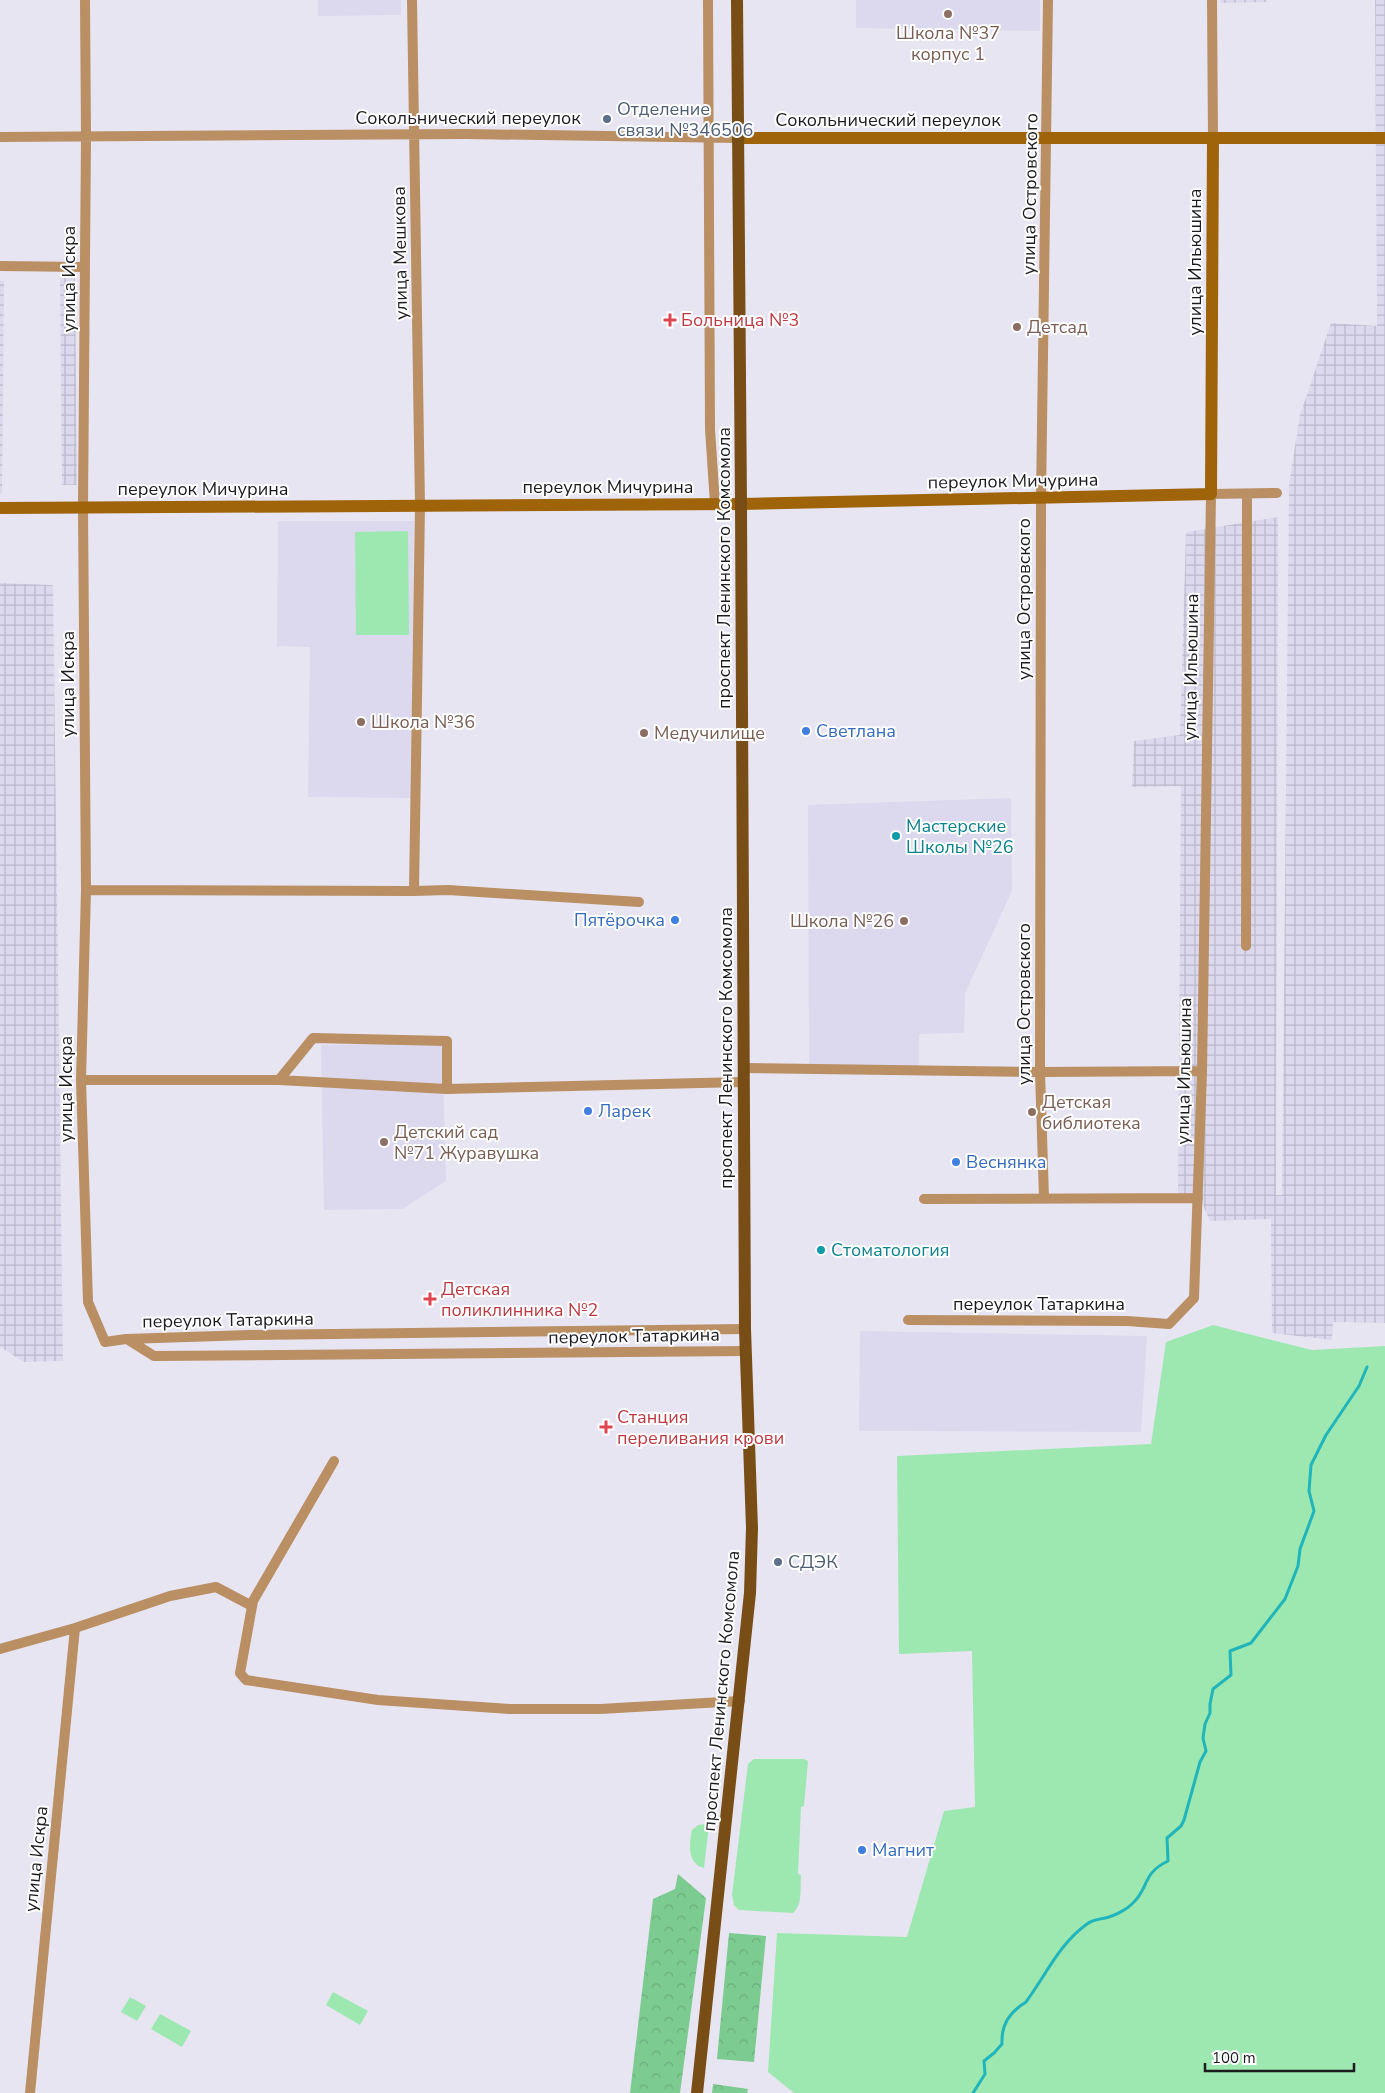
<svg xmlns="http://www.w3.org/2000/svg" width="1385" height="2093" viewBox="0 0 1385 2093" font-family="'Nunito Sans',sans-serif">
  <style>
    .built { fill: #dcd8ed }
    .industrial { fill: url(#industrial-grid) }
    .green { fill: #9ce8b0 }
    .forest { fill: url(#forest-crowns) }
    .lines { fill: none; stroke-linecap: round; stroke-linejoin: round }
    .stream { stroke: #20b4bb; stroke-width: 3 }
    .street { stroke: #b98f63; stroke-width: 10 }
    .secondary { stroke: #9f6309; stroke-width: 12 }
    .primary { stroke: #784d16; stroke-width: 12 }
    .education-dot { fill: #8d6e63; stroke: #fff; stroke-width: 2 }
    .service-dot { fill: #5c6f8a; stroke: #fff; stroke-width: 2 }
    .health-dot { fill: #e0444e; stroke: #fff; stroke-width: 2 }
    .shop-dot { fill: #3f7fe0; stroke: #fff; stroke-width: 2 }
    .culture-dot { fill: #0f9aa8; stroke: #fff; stroke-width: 2 }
    .labels { text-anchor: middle; stroke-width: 4; stroke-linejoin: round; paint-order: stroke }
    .education-label { font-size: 18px; fill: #785e54; stroke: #fff; text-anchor: start }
    .service-label { font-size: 18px; fill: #4e5e75; stroke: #fff; text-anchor: start }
    .street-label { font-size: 18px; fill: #1c1b20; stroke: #fff }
    .health-label { font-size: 18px; fill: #be3a42; stroke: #fff; text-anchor: start }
    .shop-label { font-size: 18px; fill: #366cbe; stroke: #fff; text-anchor: start }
    .culture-label { font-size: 18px; fill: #0d838f; stroke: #fff; text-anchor: start }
  </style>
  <defs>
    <pattern id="industrial-grid" width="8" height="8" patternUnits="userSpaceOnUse" patternTransform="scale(1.25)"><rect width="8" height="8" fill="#dcd8ed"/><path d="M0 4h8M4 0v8" fill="none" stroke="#bcb9cb"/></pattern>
    <pattern id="forest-crowns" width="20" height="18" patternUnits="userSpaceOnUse" patternTransform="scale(1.25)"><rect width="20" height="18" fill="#7ccb91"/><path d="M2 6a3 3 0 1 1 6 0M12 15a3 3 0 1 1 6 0" fill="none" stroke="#6bae7d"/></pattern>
  </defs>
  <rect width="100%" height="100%" fill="#e8e5f3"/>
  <!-- built -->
  <path class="built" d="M 318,0 L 401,0 L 401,15 L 318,16 Z
    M 856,0 L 1040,0 L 1040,31 L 856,28 Z
    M 278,521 L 414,521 L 411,798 L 308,797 L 310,647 L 277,646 Z
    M 1011,798 L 1012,891 L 965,993 L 964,1033 L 919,1034 L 919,1067 L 809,1066 L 808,805 Z
    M 442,1043 L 446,1181 L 402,1209 L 324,1210 L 321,1045 Z
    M 860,1331 L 1147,1336 L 1141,1432 L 859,1431 Z"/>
  <!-- industrial -->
  <path class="industrial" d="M 1221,0 L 1267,0 L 1267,2 L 1221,3 Z
    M 1375,0 L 1385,0 L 1385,1323 L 1333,1322 L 1332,1340 L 1272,1333 L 1271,1219 L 1210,1221 L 1200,1198 L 1178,1200 L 1181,786 L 1132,787 L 1134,741 L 1180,735 L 1186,532 L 1278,517 L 1276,1195 L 1282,1195 L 1289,484 L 1300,415 L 1331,323 L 1377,326 Z
    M 60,274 L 75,274 L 77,485 L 62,485 Z
    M 0,281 L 4,281 L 2,494 L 0,494 Z
    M 0,583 L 53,585 L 63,1361 L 24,1362 L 0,1347 Z"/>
  <!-- green -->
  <path class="green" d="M 408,531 L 409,635 L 356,635 L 355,532 Z
    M 1213,1325 L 1312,1350 L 1385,1346 L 1385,2093 L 794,2093 L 768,2072 L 777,1933 L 907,1937 L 944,1811 L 975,1807 L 972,1651 L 899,1654 L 897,1456 L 1151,1444 L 1166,1342 Z
    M 754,1759 L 804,1759 L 808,1761 L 804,1806 L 801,1807 L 798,1874 L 801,1875 C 800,1888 803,1904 793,1913 L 739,1910 L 734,1905 L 732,1895 L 748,1764 Z
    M 705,1824 L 709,1825 L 704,1868 C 687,1864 689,1844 692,1830 L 698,1825 Z
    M 333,1992 L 368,2011 L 360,2025 L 326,2005 Z
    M 130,1997 L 146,2006 L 137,2021 L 121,2012 Z
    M 160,2014 L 191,2031 L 182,2047 L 151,2029 Z"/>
  <!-- forest -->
  <path class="forest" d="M 678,1874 L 706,1898 L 680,2093 L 630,2093 L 653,1899 L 675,1889 Z
    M 729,1933 L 766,1936 L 754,2062 L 717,2059 Z
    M 713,2084 L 748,2089 L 747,2093 L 712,2093 Z"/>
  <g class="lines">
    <!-- stream -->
    <path class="stream" d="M 973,2093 L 985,2074 L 984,2061 L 994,2053 L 1002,2044 C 1001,2024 1010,2012 1026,2002 C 1046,1975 1059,1944 1087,1924 C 1093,1919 1102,1919 1109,1917 C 1116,1915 1127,1909 1132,1904 C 1150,1888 1141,1874 1168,1861 L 1167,1838 L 1181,1826 L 1184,1820 L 1200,1762 L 1206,1751 L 1203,1738 L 1205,1724 L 1210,1713 L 1210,1704 L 1213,1689 L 1231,1675 L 1230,1651 L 1251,1643 L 1285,1599 L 1298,1566 L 1300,1549 L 1314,1511 L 1309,1491 L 1311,1465 L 1326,1435 L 1359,1386 L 1367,1367"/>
    <!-- street -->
    <path class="street" d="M 85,0 L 86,136 L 83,507 L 86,890 L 81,1080 L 88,1302 L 105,1342 L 126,1339 L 249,1335 L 745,1329
      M 708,0 L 710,429 L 715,504
      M 1212,0 L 1213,138
      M 0,137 L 466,134 L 738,138
      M 0,266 L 85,267
      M 86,890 L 414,891 L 420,506 L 412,0
      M 414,891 L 448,890 L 639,902
      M 1246,946 L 1247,494
      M 743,1068 L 1040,1072 L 1202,1071
      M 81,1080 L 279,1080 L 313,1038 L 447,1041 L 447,1089 L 743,1082
      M 279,1080 L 447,1089
      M 1044,1198 L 1040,1072 L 1041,498 L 1048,0
      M 924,1199 L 1198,1198
      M 908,1320 L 1127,1321 L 1169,1324 L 1194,1298 L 1202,1071 L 1211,494 L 1277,493
      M 127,1339 L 154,1356 L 745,1351
      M 334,1461 L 253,1601 L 240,1673 L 246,1680 L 378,1700 L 510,1709 L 600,1709 L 740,1701
      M 0,1649 L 75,1628 L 170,1596 L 216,1587 L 252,1606
      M 30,2093 L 75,1628"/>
    <!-- secondary -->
    <path class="secondary" d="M 738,138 L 1385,138
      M 0,508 L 741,504 L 1211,494 L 1213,138"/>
    <!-- primary -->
    <path class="primary" d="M 697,2093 L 750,1593 L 752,1528 L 745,1329 L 741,504 L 737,0"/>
  </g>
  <!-- markers -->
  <g class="education-dot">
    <circle cx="948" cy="14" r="5"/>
    <circle cx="1017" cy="327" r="5"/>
    <circle cx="361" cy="722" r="5"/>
    <circle cx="644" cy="733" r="5"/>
    <circle cx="904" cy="921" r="5"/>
    <circle cx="1032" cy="1112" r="5"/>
    <circle cx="384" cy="1142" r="5"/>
  </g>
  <g class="service-dot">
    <circle cx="607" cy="119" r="5"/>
    <circle cx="778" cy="1562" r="5"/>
  </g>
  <g class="health-dot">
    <path d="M667.5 312.5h5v5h5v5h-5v5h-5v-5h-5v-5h5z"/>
    <path d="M427.5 1291.5h5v5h5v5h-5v5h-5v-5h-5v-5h5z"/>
    <path d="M603.5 1419.5h5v5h5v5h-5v5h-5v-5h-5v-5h5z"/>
  </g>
  <g class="shop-dot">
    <circle cx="806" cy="731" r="5"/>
    <circle cx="675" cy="920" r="5"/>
    <circle cx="588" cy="1111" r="5"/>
    <circle cx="956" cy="1162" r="5"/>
    <circle cx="862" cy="1850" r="5"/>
  </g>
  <g class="culture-dot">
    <circle cx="896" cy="836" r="5"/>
    <circle cx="821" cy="1250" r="5"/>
  </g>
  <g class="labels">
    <!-- education labels -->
    <g class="education-label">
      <text x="948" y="39" text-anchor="middle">Школа №37<tspan x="948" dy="21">корпус 1</tspan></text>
      <text x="1027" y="333">Детсад</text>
      <text x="371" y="728">Школа №36</text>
      <text x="654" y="739">Медучилище</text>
      <text x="894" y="927" text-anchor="end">Школа №26</text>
      <text x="1042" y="1108">Детская<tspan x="1042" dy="21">библиотека</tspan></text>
      <text x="394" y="1138">Детский сад<tspan x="394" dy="21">№71 Журавушка</tspan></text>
    </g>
    <!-- service labels -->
    <g class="service-label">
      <text x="617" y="115">Отделение<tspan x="617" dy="21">связи №346506</tspan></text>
      <text x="788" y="1568">СДЭК</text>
    </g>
    <!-- street labels -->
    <g class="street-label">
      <text x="468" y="124">Сокольнический переулок</text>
      <text x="888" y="126">Сокольнический переулок</text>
      <text transform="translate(1030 194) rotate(-89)" y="6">улица Островского</text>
      <text transform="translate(400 253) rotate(-91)" y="6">улица Мешкова</text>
      <text transform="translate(1195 262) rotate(-90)" y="6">улица Ильюшина</text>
      <text transform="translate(69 279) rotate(-90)" y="6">улица Искра</text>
      <text transform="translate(1013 481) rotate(-1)" y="6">переулок Мичурина</text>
      <text x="608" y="493">переулок Мичурина</text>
      <text x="203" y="495">переулок Мичурина</text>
      <text transform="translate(724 568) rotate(-90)" y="6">проспект Ленинского Комсомола</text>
      <text transform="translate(1024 599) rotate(-90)" y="6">улица Островского</text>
      <text transform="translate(1191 667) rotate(-89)" y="6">улица Ильюшина</text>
      <text transform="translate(68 684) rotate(-90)" y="6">улица Искра</text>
      <text transform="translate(1024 1004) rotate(-90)" y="6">улица Островского</text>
      <text transform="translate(726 1048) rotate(-90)" y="6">проспект Ленинского Комсомола</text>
      <text transform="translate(1184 1071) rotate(-89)" y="6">улица Ильюшина</text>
      <text transform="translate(66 1089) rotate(-90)" y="6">улица Искра</text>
      <text x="1039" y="1310">переулок Татаркина</text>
      <text transform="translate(228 1320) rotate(-1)" y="6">переулок Татаркина</text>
      <text transform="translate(634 1336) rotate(-1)" y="6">переулок Татаркина</text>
      <text transform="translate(721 1691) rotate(-85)" y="6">проспект Ленинского Комсомола</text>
      <text transform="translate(36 1859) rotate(-84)" y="6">улица Искра</text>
    </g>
    <!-- health labels -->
    <g class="health-label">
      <text x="681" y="326">Больница №3</text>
      <text x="441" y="1295">Детская<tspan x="441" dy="21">поликлинника №2</tspan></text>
      <text x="617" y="1423">Станция<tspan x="617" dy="21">переливания крови</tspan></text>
    </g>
    <!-- shop labels -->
    <g class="shop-label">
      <text x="816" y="737">Светлана</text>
      <text x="665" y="926" text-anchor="end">Пятёрочка</text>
      <text x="598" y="1117">Ларек</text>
      <text x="966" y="1168">Веснянка</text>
      <text x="872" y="1856">Магнит</text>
    </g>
    <!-- culture labels -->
    <g class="culture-label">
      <text x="906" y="832">Мастерские<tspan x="906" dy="21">Школы №26</tspan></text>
      <text x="831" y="1256">Стоматология</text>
    </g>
  </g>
  <!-- scale -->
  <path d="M1205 2063v8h149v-8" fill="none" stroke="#1c1b20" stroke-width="2.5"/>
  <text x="1212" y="2063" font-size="15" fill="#1c1b20" stroke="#ffffff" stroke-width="4" paint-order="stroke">100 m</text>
</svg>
